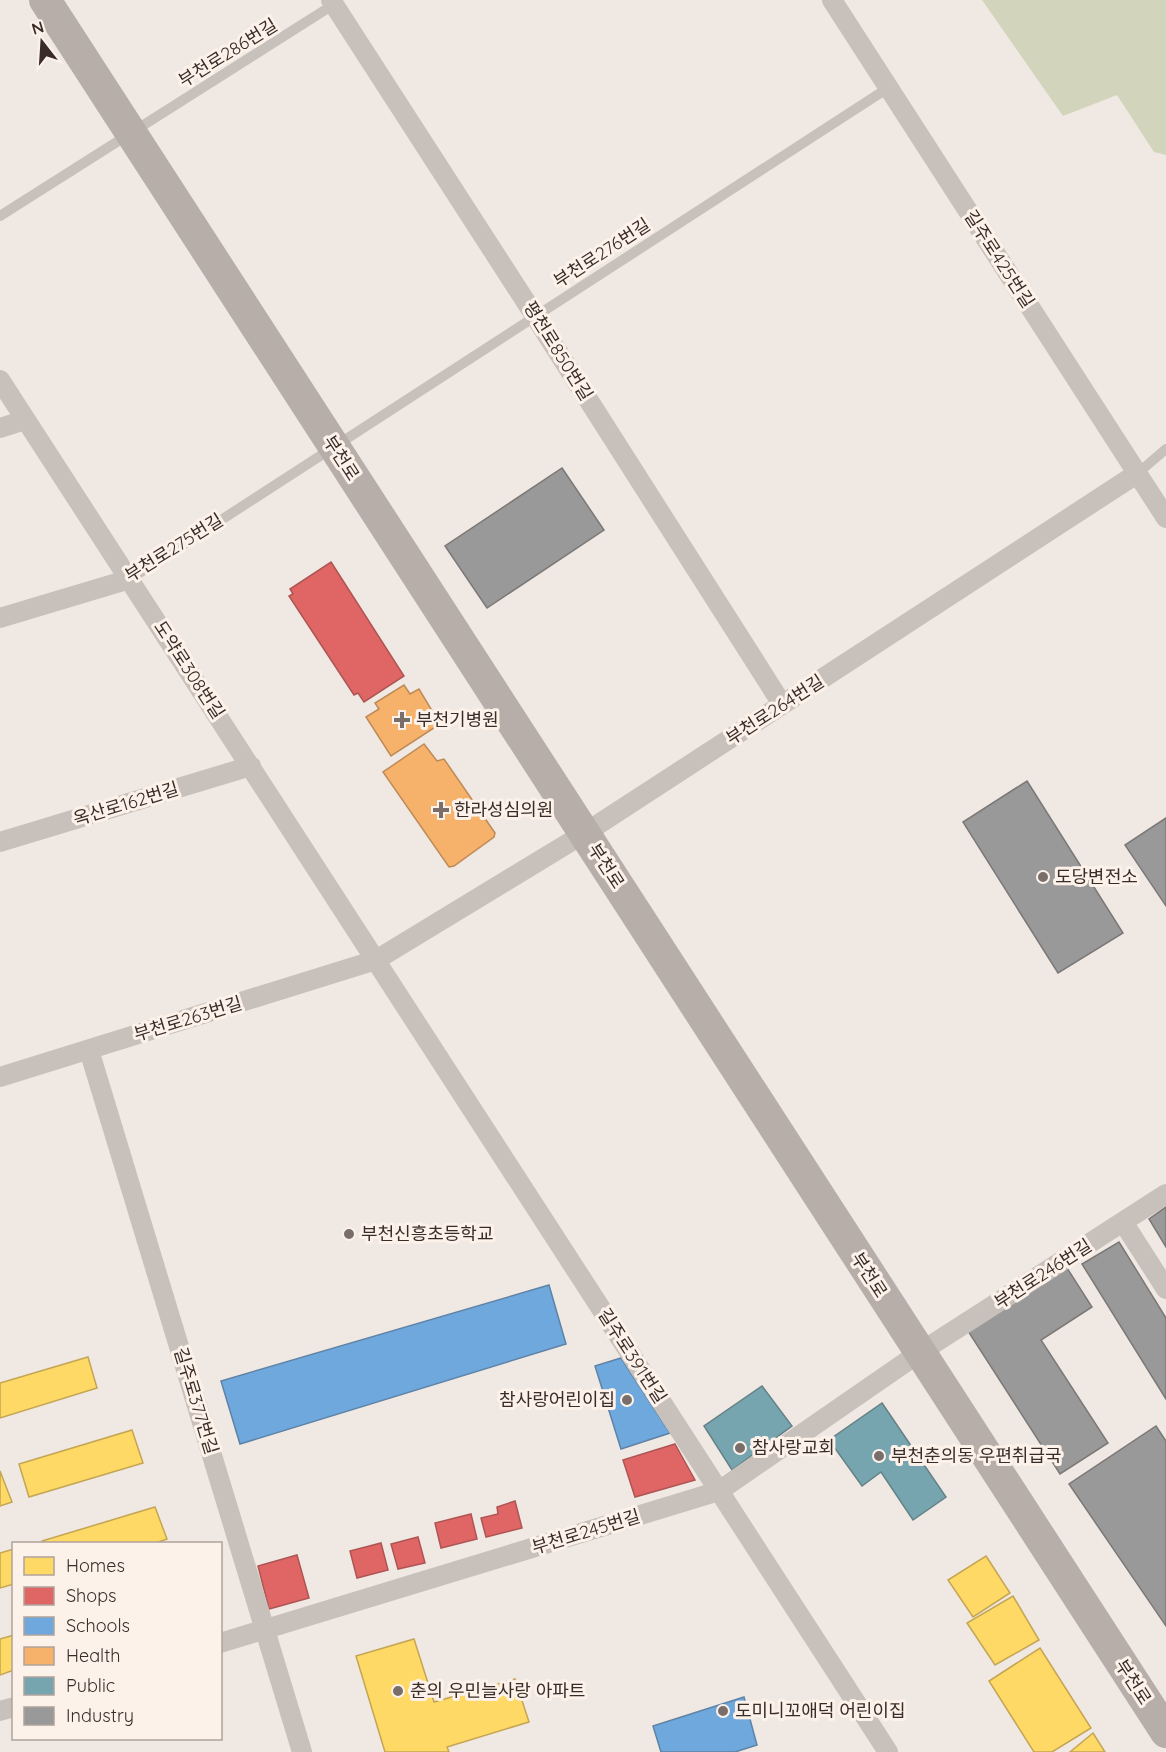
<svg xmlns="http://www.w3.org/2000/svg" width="1166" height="1752" viewBox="0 0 1166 1752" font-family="Quicksand,'Noto Sans KR',sans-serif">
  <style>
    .green { fill: #d2d5bb }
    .homes { fill: #ffd966; stroke: #c4a553; stroke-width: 1.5 }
    .shops { fill: #e06666; stroke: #ae5553; stroke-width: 1.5 }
    .schools { fill: #6fa8dc; stroke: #5f83a6; stroke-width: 1.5 }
    .health { fill: #f6b26b; stroke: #be8a57; stroke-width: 1.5 }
    .public { fill: #76a5af; stroke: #648186; stroke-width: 1.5 }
    .industry { fill: #999; stroke: #7c7877; stroke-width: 1.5 }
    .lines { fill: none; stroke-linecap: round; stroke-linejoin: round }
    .service { stroke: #c8c0bb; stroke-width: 10 }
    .minor { stroke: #c8c0bb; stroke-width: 20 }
    .primary { stroke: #b7aeaa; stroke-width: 32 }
    .poi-dot { fill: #796e69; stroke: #fcf2ea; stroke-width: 2 }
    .labels { text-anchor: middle; stroke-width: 6; stroke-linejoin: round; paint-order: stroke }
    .street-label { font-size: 18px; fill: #3a2c28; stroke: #fcf2ea }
    .poi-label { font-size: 18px; fill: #3a2c28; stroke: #fcf2ea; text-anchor: start }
  </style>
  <rect width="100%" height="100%" fill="#efe8e3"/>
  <!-- green -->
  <path class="green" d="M 982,0 L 1166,0 L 1166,155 L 1154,152 L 1117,95 L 1063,116 Z"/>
  <!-- homes -->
  <path class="homes" d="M 88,1357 L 97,1388 L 0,1418 L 0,1383 Z
    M 132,1430 L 143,1463 L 29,1497 L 19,1464 Z
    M 0,1471 L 12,1502 L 0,1506 Z
    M 155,1507 L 167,1539 L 153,1544 L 43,1544 L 42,1541 Z
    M 14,1549 L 14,1584 L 0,1588 L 0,1553 Z
    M 986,1556 L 1010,1593 L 973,1617 L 948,1580 Z
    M 1013,1596 L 1039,1640 L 995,1665 L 967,1623 Z
    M 14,1635 L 14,1670 L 0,1675 L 0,1639 Z
    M 414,1639 L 434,1702 L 515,1679 L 529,1722 L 447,1747 L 449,1752 L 385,1752 L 356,1656 Z
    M 1040,1648 L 1091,1728 L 1052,1752 L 1034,1752 L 989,1681 Z
    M 1093,1733 L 1105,1752 L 1070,1752 Z"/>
  <!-- shops -->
  <path class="shops" d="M 331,562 L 404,676 L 364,702 L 358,693 L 354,695 L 289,596 L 293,594 L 290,589 Z
    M 675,1444 L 695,1480 L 635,1497 L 623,1460 Z
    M 515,1501 L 522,1528 L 486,1537 L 481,1518 L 498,1514 L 497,1507 Z
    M 471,1514 L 477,1539 L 441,1548 L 435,1523 Z
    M 418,1537 L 425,1563 L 398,1569 L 391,1544 Z
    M 381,1543 L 388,1570 L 357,1578 L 350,1551 Z
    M 297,1555 L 309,1598 L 269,1609 L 258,1566 Z"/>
  <!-- schools -->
  <path class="schools" d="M 549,1285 L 566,1344 L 240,1444 L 221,1381 Z
    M 621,1358 L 670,1433 L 621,1449 L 595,1366 Z
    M 744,1697 L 757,1745 L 735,1752 L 661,1752 L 653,1726 Z"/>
  <!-- health -->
  <path class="health" d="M 404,685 L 410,694 L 419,689 L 440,724 L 391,756 L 366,717 L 379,709 L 375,703 Z
    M 424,744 L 437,761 L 444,759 L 495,833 L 494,837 L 454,866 L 449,867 L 383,772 Z"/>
  <!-- public -->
  <path class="public" d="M 762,1386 L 792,1426 L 732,1470 L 704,1426 Z
    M 882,1403 L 946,1497 L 913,1520 L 881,1472 L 862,1486 L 829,1440 Z"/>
  <!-- industry -->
  <path class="industry" d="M 562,468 L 604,530 L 487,608 L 445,546 Z
    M 1027,781 L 1123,933 L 1058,973 L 963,822 Z
    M 1166,818 L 1166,906 L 1125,845 Z
    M 1166,1207 L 1166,1247 L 1149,1219 Z
    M 1119,1242 L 1166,1318 L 1166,1399 L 1082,1264 Z
    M 1067,1268 L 1092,1307 L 1041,1340 L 1108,1443 L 1060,1474 L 968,1331 Z
    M 1156,1426 L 1166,1441 L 1166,1626 L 1069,1484 Z"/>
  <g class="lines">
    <!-- service -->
    <path class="service" d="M 0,216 L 336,3
      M 1138,473 L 1166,449
      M 130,579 L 888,88"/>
    <!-- minor -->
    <path class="minor" d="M 331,0 L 535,316 L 782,704
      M 832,0 L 1166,518
      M 0,380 L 888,1752
      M 0,428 L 25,420
      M 0,618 L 130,579
      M 0,842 L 251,766
      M 89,1050 L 302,1752
      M 0,1077 L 376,960 L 585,833 L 1138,473
      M 1123,1222 L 1166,1289
      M 220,1643 L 719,1491 L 919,1353 L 1166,1194
      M 0,1711 L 14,1707"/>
    <!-- primary -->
    <path class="primary" d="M 45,0 L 1166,1732"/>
  </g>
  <!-- markers -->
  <g class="poi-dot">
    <path d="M399 711h6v6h6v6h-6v6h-6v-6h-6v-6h6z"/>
    <path d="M438 801h6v6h6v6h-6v6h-6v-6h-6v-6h6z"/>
    <circle cx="1043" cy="877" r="6"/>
    <circle cx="349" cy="1234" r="6"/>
    <circle cx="627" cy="1400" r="6"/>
    <circle cx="740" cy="1448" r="6"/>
    <circle cx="879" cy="1456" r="6"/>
    <circle cx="398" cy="1691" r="6"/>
    <circle cx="723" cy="1711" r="6"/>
  </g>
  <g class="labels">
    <!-- street labels -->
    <g class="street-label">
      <text transform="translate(228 53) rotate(-32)" y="6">부천로286번길</text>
      <text transform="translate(602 253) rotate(-33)" y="6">부천로276번길</text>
      <text transform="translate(999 259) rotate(57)" y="6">길주로425번길</text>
      <text transform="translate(558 351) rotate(58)" y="6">평천로850번길</text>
      <text transform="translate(341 458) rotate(57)" y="6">부천로</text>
      <text transform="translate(174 548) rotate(-32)" y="6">부천로275번길</text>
      <text transform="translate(189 670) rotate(57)" y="6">도약로308번길</text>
      <text transform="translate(775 710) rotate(-33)" y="6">부천로264번길</text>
      <text transform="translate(126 804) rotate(-17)" y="6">옥산로162번길</text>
      <text transform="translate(606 866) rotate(57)" y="6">부천로</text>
      <text transform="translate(188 1019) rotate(-17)" y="6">부천로263번길</text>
      <text transform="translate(1043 1274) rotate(-33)" y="6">부천로246번길</text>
      <text transform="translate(869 1275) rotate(57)" y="6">부천로</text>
      <text transform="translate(632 1356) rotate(57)" y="6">길주로391번길</text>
      <text transform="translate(196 1401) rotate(73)" y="6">길주로377번길</text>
      <text transform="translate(586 1532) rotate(-17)" y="6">부천로245번길</text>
      <text transform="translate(1133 1682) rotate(57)" y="6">부천로</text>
    </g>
    <!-- poi labels -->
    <g class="poi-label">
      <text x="416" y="726">부천기병원</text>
      <text x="454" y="816">한라성심의원</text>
      <text x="1055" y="883">도당변전소</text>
      <text x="361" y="1240">부천신흥초등학교</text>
      <text x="615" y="1406" text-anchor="end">참사랑어린이집</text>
      <text x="752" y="1454">참사랑교회</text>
      <text x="891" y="1462">부천춘의동 우편취급국</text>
      <text x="410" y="1697">춘의 우민늘사랑 아파트</text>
      <text x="735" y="1717">도미니꼬애덕 어린이집</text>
    </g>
  </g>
  <!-- legend -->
  <rect x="12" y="1542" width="210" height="198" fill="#fcf2ea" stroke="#aea39c" stroke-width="1.5"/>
  <rect x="24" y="1557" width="30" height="18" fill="#ffd966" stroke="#aea39c" stroke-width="1.5"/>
  <text x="66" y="1572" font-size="18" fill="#3a2c28">Homes</text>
  <rect x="24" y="1587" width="30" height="18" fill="#e06666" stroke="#aea39c" stroke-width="1.5"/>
  <text x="66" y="1602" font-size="18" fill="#3a2c28">Shops</text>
  <rect x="24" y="1617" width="30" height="18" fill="#6fa8dc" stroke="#aea39c" stroke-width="1.5"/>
  <text x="66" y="1632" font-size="18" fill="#3a2c28">Schools</text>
  <rect x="24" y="1647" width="30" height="18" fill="#f6b26b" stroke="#aea39c" stroke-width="1.5"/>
  <text x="66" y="1662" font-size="18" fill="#3a2c28">Health</text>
  <rect x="24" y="1677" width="30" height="18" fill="#76a5af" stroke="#aea39c" stroke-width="1.5"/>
  <text x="66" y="1692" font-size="18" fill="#3a2c28">Public</text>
  <rect x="24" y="1707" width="30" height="18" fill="#999999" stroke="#aea39c" stroke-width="1.5"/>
  <text x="66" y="1722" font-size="18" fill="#3a2c28">Industry</text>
  <!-- north arrow -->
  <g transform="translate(42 42) rotate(343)" stroke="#fcf2ea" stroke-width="4.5" paint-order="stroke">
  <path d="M0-4.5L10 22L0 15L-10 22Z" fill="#3a2c28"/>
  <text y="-9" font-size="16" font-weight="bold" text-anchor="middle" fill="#3a2c28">N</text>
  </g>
</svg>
